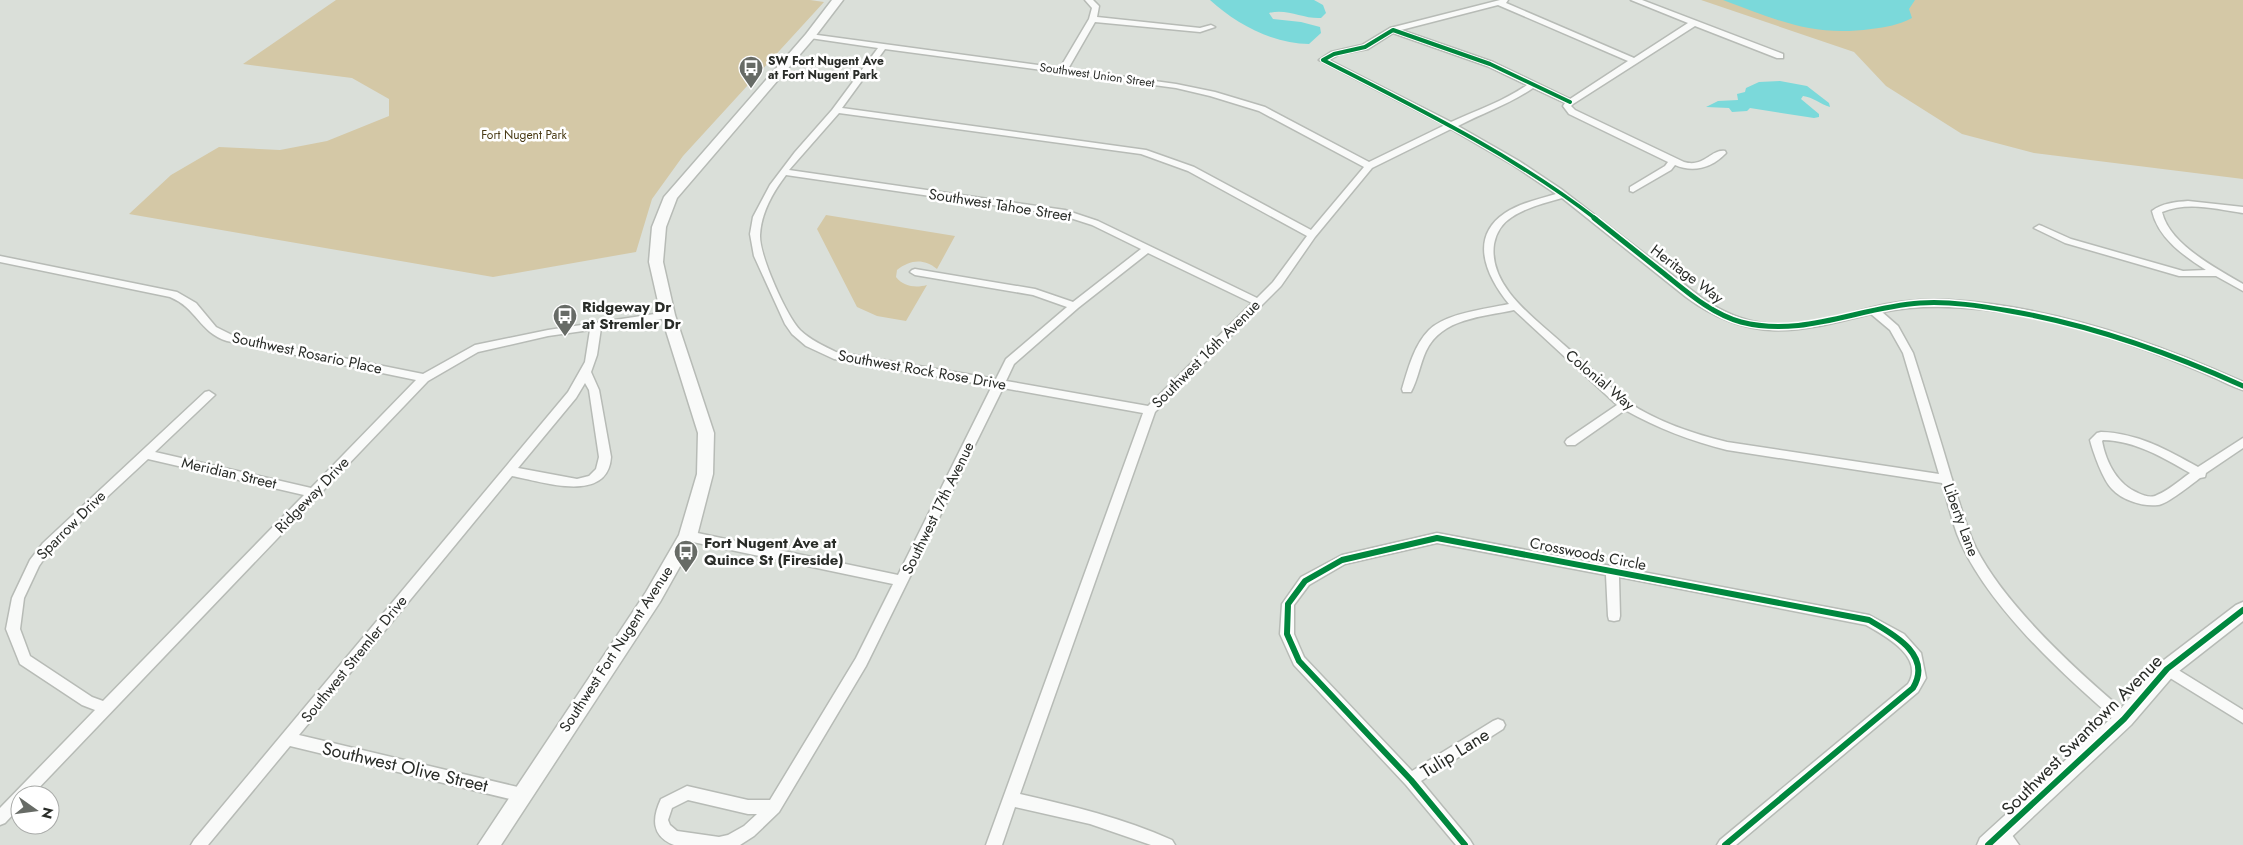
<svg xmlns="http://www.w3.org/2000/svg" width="2243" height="845" viewBox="0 0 2243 845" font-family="Jost,sans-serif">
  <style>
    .green { fill: #d4c8a6 }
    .water { fill: #7bd9da }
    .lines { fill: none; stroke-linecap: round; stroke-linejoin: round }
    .street-casing { stroke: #b7bbb6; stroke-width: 3 }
    .secondary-casing { stroke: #b7bbb6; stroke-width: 3 }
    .street { fill: #f9faf9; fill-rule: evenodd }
    .secondary { fill: #f9faf9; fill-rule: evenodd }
    .cycleway-far2-casing { stroke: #fff; stroke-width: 6 }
    .cycleway-far1-casing { stroke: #fff; stroke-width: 8 }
    .cycleway-casing { stroke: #fff; stroke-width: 9 }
    .cycleway-far2 { stroke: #00873e; stroke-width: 4 }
    .cycleway-far1 { stroke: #00873e; stroke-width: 5 }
    .cycleway { stroke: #00873e; stroke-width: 6 }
    .labels { text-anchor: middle; stroke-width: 5; stroke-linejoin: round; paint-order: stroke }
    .far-poi-label { font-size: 12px; font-weight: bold; fill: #292c28; stroke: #fff; text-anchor: start }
    .far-street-label { font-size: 12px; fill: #292c28; stroke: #fff }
    .far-park-label { font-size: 12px; fill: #493a14; stroke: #fff }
    .street-label { font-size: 15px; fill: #292c28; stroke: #fff }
    .poi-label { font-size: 15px; font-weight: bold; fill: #292c28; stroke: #fff; text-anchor: start }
    .near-street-label { font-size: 18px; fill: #292c28; stroke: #fff }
  </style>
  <rect width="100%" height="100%" fill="#dadfd9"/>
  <!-- green -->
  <path class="green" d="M 336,0 L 810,0 L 824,2 L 683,156 L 652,199 L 636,252 L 493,277 L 129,214 L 171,175 L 219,147 L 280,150 L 327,141 L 389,116 L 389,99 L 352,78 L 243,64 Z
    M 1701,0 L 2243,0 L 2243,179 L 2034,153 L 1962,134 L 1886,86 L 1854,52 Z
    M 826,215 L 955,236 L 937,269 C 923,258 910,260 897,270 L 896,277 C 904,287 916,288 927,285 L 906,321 L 877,316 L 857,307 L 817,229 Z"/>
  <!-- water -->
  <path class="water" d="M 1210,0 L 1314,0 L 1323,5 L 1326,13 L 1321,18 C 1303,19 1287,8 1269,13 L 1273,19 L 1301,22 L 1320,27 L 1321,33 L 1309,44 C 1274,44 1236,24 1210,0 Z
    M 1723,0 L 1915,0 L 1909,9 L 1912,18 C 1898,25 1887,27 1871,29 C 1812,37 1777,20 1723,0 Z
    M 1780,81 L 1807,86 L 1829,103 L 1830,107 C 1820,104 1813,97 1803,96 L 1801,99 L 1819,114 L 1819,117 L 1814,118 L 1750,108 L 1747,111 L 1732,112 L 1729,108 L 1706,107 L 1718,101 L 1738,100 L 1737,94 L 1745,92 L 1746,88 L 1759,82 Z"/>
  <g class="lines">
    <defs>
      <path id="street" d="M 1085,0 L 1093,0 L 1099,6 L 1097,17 L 1200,28 L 1211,25 L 1215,27 L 1200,32 L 1095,22 L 1068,69 L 1176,84 L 1215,92 L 1265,107 L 1369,162 L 1445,125 L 1319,60 L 1331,52 L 1362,45 L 1390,28 L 1500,0 L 1508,0 L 1506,3 L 1634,58 L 1688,23 L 1631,0 L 1642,0 L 1783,54 L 1783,58 L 1777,58 L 1695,26 L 1573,104 L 1571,106 L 1575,110 L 1684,162 C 1704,168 1711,149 1725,151 L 1726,153 C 1712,168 1693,173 1675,165 L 1671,170 L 1633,192 L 1630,191 L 1630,187 L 1665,166 L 1668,162 L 1569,114 L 1563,106 L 1565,103 L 1533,88 C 1510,104 1483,113 1458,126 L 1519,161 L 1561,189 L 1703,299 C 1721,311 1740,320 1762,323 C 1798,328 1836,317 1870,308 C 1895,301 1922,299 1949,300 C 2050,306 2151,340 2243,382 L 2243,390 C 2233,387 2224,382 2215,378 C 2198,370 2180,363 2162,356 C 2079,325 1969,294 1882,312 L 1898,326 L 1913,353 C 1926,394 1939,435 1951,476 C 1959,500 1965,525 1976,548 C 2006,607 2078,672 2129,715 L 2131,719 L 2129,723 L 2124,725 L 2119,723 C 2064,676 1983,602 1957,534 C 1951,517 1947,500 1942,483 L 1727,450 C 1691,441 1657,428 1625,410 L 1575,445 L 1567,445 L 1565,442 L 1567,439 L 1617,405 L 1514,310 C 1482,317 1442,318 1426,351 C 1420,364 1418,379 1411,392 L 1403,392 L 1402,389 C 1408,369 1414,345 1429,330 C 1446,313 1486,309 1509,304 C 1487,277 1468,238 1505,213 C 1520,203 1539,199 1556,194 L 1513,165 L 1451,129 L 1372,168 L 1315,237 L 1281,286 L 1155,412 L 1020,794 C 1072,806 1123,818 1172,840 L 1175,845 L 1151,845 L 1090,824 L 1015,807 L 1002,845 L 986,845 L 1143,413 L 1003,388 L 866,666 L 779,812 L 754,836 L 740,845 L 674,845 C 651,836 652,818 661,799 L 687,786 L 748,800 L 770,800 L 856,658 L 893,584 L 688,541 L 684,539 L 682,536 L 684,533 L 688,531 L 898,575 L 992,386 L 834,359 L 806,346 L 792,334 L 785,324 L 754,256 L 750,234 L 753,217 L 770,185 L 795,152 L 832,110 L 878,48 L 810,38 L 806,36 L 810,34 L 1060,68 L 1089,19 L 1092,8 ZM 1498,5 L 1628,61 L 1570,99 L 1493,62 L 1401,30 ZM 1393,33 L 1487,66 L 1527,85 C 1504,101 1477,110 1451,122 L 1329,60 L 1340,54 L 1368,49 ZM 885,49 L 1176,88 L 1210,96 L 1259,111 L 1364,167 L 1311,230 L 1194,167 L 1146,150 L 842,108 ZM 839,113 L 1141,154 L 1188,171 L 1307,236 L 1273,282 L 1257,298 L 1098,221 L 1065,210 L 789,170 ZM 786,175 L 1061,215 L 1092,225 L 1141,249 L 1073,302 L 1035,289 L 915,269 L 912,270 L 910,272 L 915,275 L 1033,295 L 1067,307 L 1006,359 L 996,379 L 836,352 C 824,346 810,340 800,330 C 786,315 759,255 760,235 C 761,213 773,192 786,175 ZM 1562,198 L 1686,297 C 1751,345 1799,332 1871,314 L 1890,330 L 1903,353 L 1939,474 L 1727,442 C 1694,434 1657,422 1628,402 C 1621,398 1615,390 1608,385 C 1593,371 1578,357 1563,344 C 1536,319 1488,287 1494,244 C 1496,233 1502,223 1512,217 C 1527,207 1545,203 1562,198 ZM 1148,253 L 1252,303 L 1148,406 L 1006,381 L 1014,364 L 1078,308 ZM 688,800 L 748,814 L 757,814 L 744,826 L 728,835 L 719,837 L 677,831 L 670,825 L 668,820 L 672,808 Z
        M 2188,201 L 2243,207 L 2243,213 C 2216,209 2188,201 2162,212 C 2169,244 2216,268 2243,284 L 2243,291 L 2216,276 L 2179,276 L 2065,243 L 2034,228 L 2039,225 L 2042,226 L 2071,239 L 2183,271 L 2206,270 C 2184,256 2158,238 2152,211 C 2162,203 2176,202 2188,201 Z
        M 0,256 L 177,292 L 196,303 L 216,327 L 234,336 L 423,374 L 475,345 L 548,330 L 668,312 L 672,313 L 673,315 L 672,317 L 668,318 L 601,328 L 597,355 L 591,372 L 599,390 L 611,457 C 608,505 540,481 512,476 L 299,735 L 522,788 L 527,790 L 529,795 L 527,800 L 522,802 L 290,746 L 208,845 L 191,845 L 194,840 L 568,392 L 585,362 L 590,330 L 548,336 L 478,352 L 428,381 L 32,795 L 20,795 L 20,807 L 5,823 L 0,825 L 0,808 L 95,710 L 82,705 L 20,664 L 6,629 L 12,598 L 30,560 L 43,543 L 205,392 L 209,391 L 215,395 L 155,452 L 311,488 L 416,380 L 227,341 C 199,332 197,308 170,297 L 0,262 ZM 585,383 L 589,390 L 599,457 L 596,469 L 589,476 L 577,479 L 518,468 L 576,398 ZM 148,459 L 304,495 L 103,701 L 92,697 L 30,656 L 20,629 L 24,598 L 39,566 L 51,549 Z
        M 2101,432 C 2138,433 2167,450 2198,467 L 2243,438 L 2243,448 L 2206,473 L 2205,477 L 2200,478 C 2192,484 2166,505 2158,505 C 2143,507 2122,500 2112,489 C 2103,480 2093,452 2090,440 L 2097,433 ZM 2103,440 C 2136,441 2162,457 2190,473 C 2180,480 2169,490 2157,495 C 2152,498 2144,496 2138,493 C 2118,485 2106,463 2102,441 Z
        M 1437,533 L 1869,615 L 1904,634 L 1921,653 L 1926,678 L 1918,692 L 1736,845 L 1717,845 L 1720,840 L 1908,684 C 1925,657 1885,636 1866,625 L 1619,577 L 1620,616 L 1619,620 L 1614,621 L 1609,620 L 1608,616 L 1606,575 L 1437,543 L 1345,564 L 1309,585 L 1294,605 L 1294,634 L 1304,657 L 1412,771 L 1493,721 L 1498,719 L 1503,721 L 1505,725 L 1503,729 L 1421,781 L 1470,840 L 1473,845 L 1456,845 L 1406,785 L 1294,665 L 1280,634 L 1282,604 L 1301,577 L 1342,555 Z
        M 2167,663 L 2243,710 L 2243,723 L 2162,673 L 2160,669 L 2162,665 Z
        M 2002,826 L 2007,828 L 2019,845 L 2002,845 L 1995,833 L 1997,828 Z"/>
      <path id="secondary" d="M 832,0 L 843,0 L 814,38 L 677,198 L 666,227 L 663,262 L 675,315 L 714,433 L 713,474 L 697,536 L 660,602 L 501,845 L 478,845 L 646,592 L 679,535 L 697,474 L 698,433 L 661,315 L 649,262 L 652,227 L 664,197 L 806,34 Z
        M 2243,602 L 2243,621 L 2174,675 L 2131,725 L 2003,845 L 1977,845 L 1980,838 L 2117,713 L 2160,663 L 2236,605 Z"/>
    </defs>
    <!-- street casing -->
    <use href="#street" class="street-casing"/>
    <!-- secondary casing -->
    <use href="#secondary" class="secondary-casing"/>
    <!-- street -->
    <use href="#street" class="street"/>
    <!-- secondary -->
    <use href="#secondary" class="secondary"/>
    <defs>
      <path id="cycleway-far2" d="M 1570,102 L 1490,64 L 1393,30 L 1365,47 L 1334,54 L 1323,60 C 1417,108 1512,154 1596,219"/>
      <path id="cycleway-far1" d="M 1594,218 C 1617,236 1639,254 1662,272 C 1686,291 1711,314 1741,322 C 1803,338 1859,307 1920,303 C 1950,301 1981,306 2010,311 C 2091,325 2168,352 2243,386"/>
      <path id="cycleway" d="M 1465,845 L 1411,780 L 1299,661 L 1287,634 L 1288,604 L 1305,581 L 1342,560 L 1437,538 L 1869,620 C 1893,634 1933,655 1913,688 L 1725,845
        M 1988,845 L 2124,719 L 2167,669 L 2243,610"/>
    </defs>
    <!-- cycleway-far2 casing -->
    <use href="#cycleway-far2" class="cycleway-far2-casing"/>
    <!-- cycleway-far1 casing -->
    <use href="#cycleway-far1" class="cycleway-far1-casing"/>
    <!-- cycleway casing -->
    <use href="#cycleway" class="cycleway-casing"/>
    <!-- cycleway-far2 -->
    <use href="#cycleway-far2" class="cycleway-far2"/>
    <!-- cycleway-far1 -->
    <use href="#cycleway-far1" class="cycleway-far1"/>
    <!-- cycleway -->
    <use href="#cycleway" class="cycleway"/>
  </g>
  <!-- icons -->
  <defs>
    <symbol id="bus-pin" viewBox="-11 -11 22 30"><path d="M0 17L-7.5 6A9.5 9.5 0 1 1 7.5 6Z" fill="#676b66" stroke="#fff"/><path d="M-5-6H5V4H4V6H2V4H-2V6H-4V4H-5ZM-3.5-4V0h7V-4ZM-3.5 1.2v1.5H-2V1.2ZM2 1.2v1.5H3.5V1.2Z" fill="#fff"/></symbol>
  </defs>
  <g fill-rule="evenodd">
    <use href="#bus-pin" x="737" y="54" width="28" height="38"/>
    <use href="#bus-pin" x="551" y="302" width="28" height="38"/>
    <use href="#bus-pin" x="672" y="538" width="28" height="38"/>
  </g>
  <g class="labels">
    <!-- far-poi labels -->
    <g class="far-poi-label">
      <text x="768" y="65">SW Fort Nugent Ave<tspan x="768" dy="14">at Fort Nugent Park</tspan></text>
    </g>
    <!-- far-street labels -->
    <g class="far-street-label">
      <text transform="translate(1097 75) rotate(8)" y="4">Southwest Union Street</text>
    </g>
    <!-- far-park labels -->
    <g class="far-park-label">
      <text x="524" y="139">Fort Nugent Park</text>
    </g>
    <!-- street labels -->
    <g class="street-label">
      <text transform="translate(1000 205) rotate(9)" y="5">Southwest Tahoe Street</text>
      <text transform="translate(1687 274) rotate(37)" y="5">Heritage Way</text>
      <text transform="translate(307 353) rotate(12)" y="5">Southwest Rosario Place</text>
      <text transform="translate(1206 354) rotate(-45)" y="5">Southwest 16th Avenue</text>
      <text transform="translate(922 370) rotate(10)" y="5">Southwest Rock Rose Drive</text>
      <text transform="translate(1600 380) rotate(40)" y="5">Colonial Way</text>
      <text transform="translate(229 473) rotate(13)" y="5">Meridian Street</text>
      <text transform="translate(312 495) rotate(-46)" y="5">Ridgeway Drive</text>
      <text transform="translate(938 508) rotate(-64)" y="5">Southwest 17th Avenue</text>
      <text transform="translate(1961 520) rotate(70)" y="5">Liberty Lane</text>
      <text transform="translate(71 525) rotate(-45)" y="5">Sparrow Drive</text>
      <text transform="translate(1588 554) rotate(11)" y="5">Crosswoods Circle</text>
      <text transform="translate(616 649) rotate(-57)" y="5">Southwest Fort Nugent Avenue</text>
      <text transform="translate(354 659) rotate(-51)" y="5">Southwest Stremler Drive</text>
    </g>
    <!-- poi labels -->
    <g class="poi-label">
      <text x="582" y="312">Ridgeway Dr<tspan x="582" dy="17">at Stremler Dr</tspan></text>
      <text x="704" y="548">Fort Nugent Ave at<tspan x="704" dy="17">Quince St (Fireside)</tspan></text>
    </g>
    <!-- near-street labels -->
    <g class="near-street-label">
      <text transform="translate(2082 735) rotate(-45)" y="6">Southwest Swantown Avenue</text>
      <text transform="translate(1455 753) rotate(-32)" y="6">Tulip Lane</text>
      <text transform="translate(405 767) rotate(13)" y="6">Southwest Olive Street</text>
    </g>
  </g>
  <!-- north arrow -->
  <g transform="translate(35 810) rotate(104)"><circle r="24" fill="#ffffff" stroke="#a9aba9"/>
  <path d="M0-4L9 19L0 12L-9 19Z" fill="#676b66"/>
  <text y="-8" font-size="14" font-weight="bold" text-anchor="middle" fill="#292c28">N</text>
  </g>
</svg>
